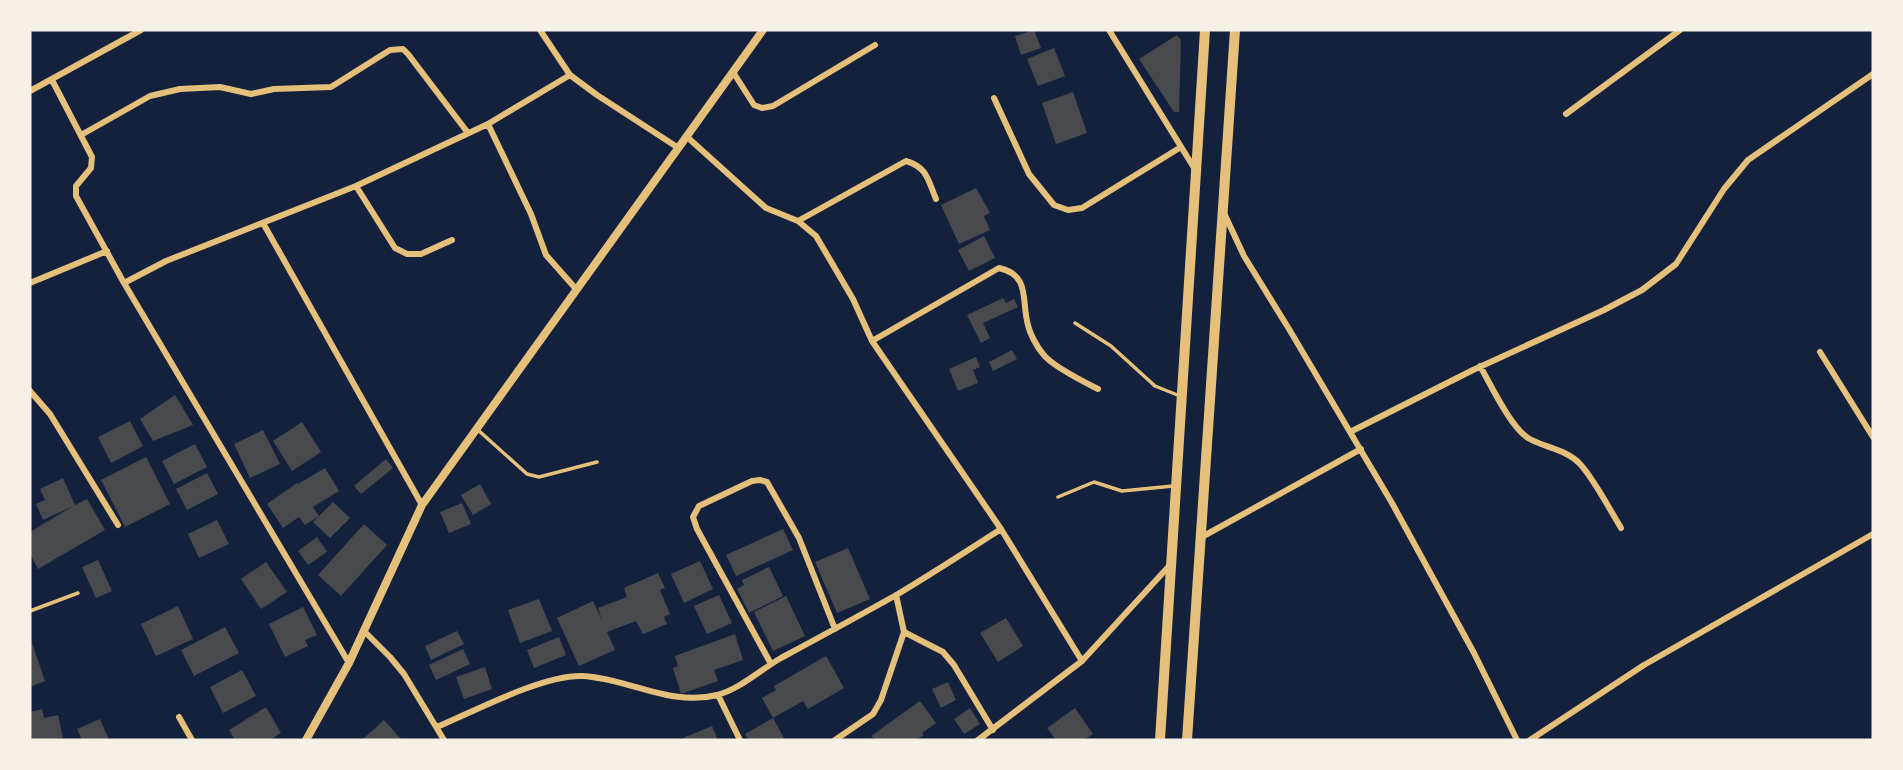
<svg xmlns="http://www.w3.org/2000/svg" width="1903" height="770" viewBox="0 0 1903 770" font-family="Cabin,sans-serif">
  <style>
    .building { fill: #48494c }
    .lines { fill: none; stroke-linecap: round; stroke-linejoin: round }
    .service { stroke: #e5c07b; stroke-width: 3.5 }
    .minor { stroke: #e5c07b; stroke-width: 6 }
    .tertiary { stroke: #e5c07b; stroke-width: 8 }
    .primary { stroke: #e5c07b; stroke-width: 10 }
  </style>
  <rect width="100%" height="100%" fill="#14213d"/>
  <!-- building -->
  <path class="building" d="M 1034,30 L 1041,48 L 1021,55 L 1015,36 Z
    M 1177,35 L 1181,40 L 1179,112 L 1174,112 L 1139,59 Z
    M 1054,48 L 1065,76 L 1038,86 L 1027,59 Z
    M 1073,92 L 1087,133 L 1056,144 L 1042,103 Z
    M 976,188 L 990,213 L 984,216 L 990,230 L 959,244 L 941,205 Z
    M 984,236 L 995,258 L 969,271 L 958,250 Z
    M 1003,298 L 1006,303 L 1014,299 L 1018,307 L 983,323 L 990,338 L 981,343 L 967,315 Z
    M 1012,350 L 1017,359 L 993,371 L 989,362 Z
    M 976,357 L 980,367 L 973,370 L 978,383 L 958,391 L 949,369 Z
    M 175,395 L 193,425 L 153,441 L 140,419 Z
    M 130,421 L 143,446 L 111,463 L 98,437 Z
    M 302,422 L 321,452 L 292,471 L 273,441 Z
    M 263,430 L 280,464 L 250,478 L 234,444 Z
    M 195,444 L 207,467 L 174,484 L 162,461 Z
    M 146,457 L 170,504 L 125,527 L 101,480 Z
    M 386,459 L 393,468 L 361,494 L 354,486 Z
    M 325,468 L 339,491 L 313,507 L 319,516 L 305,525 L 299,517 L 283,528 L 267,504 L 297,483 L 298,484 Z
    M 207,473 L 218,494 L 187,510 L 176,489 Z
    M 63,478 L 75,505 L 87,499 L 105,530 L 38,569 L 30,554 L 30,532 L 73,506 L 43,520 L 36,504 L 45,500 L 40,489 Z
    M 480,484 L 491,504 L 473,515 L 461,495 Z
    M 333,502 L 350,518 L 330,538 L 313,522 Z
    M 462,503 L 471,524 L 449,533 L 440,512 Z
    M 217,520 L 229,544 L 199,558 L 188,534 Z
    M 364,524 L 387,545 L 341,596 L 318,575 Z
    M 783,529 L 793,550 L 736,576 L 726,555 Z
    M 317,537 L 327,552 L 308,565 L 298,551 Z
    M 848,548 L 870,599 L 837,613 L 815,562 Z
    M 98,560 L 112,591 L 96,598 L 82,567 Z
    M 700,561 L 713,589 L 684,603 L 671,574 Z
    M 266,562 L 287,592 L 261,609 L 241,579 Z
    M 769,567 L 783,596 L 749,613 L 737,589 L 744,585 L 742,580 Z
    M 658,573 L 665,588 L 660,590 L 670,614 L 664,617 L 667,624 L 643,634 L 636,621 L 607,632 L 615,650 L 579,666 L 557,618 L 593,601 L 602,620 L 598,608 L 627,597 L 624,588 Z
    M 719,595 L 732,623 L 707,634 L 694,606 Z
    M 786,596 L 805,636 L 773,651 L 754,612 Z
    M 539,599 L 552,631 L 520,643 L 508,610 Z
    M 178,606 L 193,639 L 156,656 L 141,624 Z
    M 303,607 L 317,635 L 305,640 L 308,646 L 285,657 L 269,624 Z
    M 1006,618 L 1023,646 L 998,662 L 980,633 Z
    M 225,627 L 239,653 L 194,676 L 181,650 Z
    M 457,631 L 464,644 L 431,660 L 425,646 Z
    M 735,634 L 743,660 L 714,670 L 718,681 L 681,694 L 673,668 L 678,666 L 675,656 Z
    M 30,637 L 45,681 L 30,687 Z
    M 559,637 L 566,655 L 534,668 L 527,650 Z
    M 463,649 L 470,664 L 436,680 L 429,665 Z
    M 826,656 L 844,688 L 808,709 L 803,701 L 773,718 L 762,698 L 776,690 L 774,686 Z
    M 485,667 L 492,689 L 464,699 L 456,677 Z
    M 242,670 L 256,696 L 223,713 L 210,687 Z
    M 948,682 L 956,700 L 941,708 L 932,689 Z
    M 920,701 L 936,723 L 922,733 L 924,735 L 916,740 L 875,740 L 871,736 Z
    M 266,707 L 281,733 L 270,740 L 235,740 L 229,730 Z
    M 970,708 L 980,724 L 964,734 L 954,719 Z
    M 1075,708 L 1093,734 L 1084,740 L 1056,740 L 1047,728 Z
    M 42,709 L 44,718 L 58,715 L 63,738 L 51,740 L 32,740 L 30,729 L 30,712 Z
    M 773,718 L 785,740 L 749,740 L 745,734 Z
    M 100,719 L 109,740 L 82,740 L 77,729 Z
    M 384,720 L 402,740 L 362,740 Z
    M 712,726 L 718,740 L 684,740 L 683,738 Z"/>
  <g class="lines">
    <!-- service -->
    <path class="service" d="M 1075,323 L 1111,346 L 1155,386 L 1180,396
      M 478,430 L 527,474 L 539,477 L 597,462
      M 1058,497 L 1094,482 L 1122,491 L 1173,486
      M 30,611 L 78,593"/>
    <!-- minor -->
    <path class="minor" d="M 540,30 L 570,75 L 597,95 L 677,147
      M 1109,30 L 1196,171
      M 733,72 L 754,105 L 762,108 L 773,106 L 875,45
      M 52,80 L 92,157 L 91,168 L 76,186 L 76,196 L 124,283 L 349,663
      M 30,91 L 141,30
      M 994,98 L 1029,174 L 1054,205 L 1068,210 L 1082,208 L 1181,147
      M 1566,114 L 1680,30
      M 488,124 L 531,214 L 546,255 L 576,289
      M 81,135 L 150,96 L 180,89 L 220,87 L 251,94 L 274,89 L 331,87 L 390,50 L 403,49 L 408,54 L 468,133
      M 686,136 L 766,208 L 798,221 L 816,236 L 853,299 L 872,341 L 1001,529 L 1082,661
      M 356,186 L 395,248 L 407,254 L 421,254 L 452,240
      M 1224,213 L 1244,256 L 1289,329 L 1392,503 L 1474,653 L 1517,740
      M 798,221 L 906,161 C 927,167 928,180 936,199
      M 263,223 L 422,505
      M 30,283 L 107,251
      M 124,283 L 166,261 L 356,186 L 488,124 L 570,75
      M 872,341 L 999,268 C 1031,275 1021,301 1028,325 C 1030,334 1037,347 1043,354 C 1051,365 1084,382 1098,389
      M 1820,352 L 1873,437
      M 1480,366 C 1491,385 1510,426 1528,438 C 1545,448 1566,449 1580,464 C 1594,479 1610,510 1621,528
      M 30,391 L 50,414 L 118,525
      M 1350,432 L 1473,370 L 1604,310 L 1642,290 L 1676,264 L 1724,189 L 1748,160 L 1873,74
      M 1200,538 L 1361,449
      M 364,631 L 390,657 L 404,674 L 444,740
      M 904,632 L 943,652 L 954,665 L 993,730
      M 771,664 L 697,529 L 693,517 L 699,506 L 752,481 L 760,480 L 767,482 L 799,538 L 835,629
      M 718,695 L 740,740
      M 179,717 L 192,740
      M 437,727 C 475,711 542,675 582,676 C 627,678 671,707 717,695 C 740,689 760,670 781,658 C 820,637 859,616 898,594 C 933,573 967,551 1001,529
      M 835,740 L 873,714 L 881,700 L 904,632 L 896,595
      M 978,740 L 1082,661 L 1170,565
      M 1530,740 L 1644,665 L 1873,534"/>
    <!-- tertiary -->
    <path class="tertiary" d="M 306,740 L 349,663 L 422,505 L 763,30"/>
    <!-- primary -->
    <path class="primary" d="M 1160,740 L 1205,30
      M 1187,740 L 1235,30"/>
  </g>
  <!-- border -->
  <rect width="1903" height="770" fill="none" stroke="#f6f1e7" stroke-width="63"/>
</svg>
